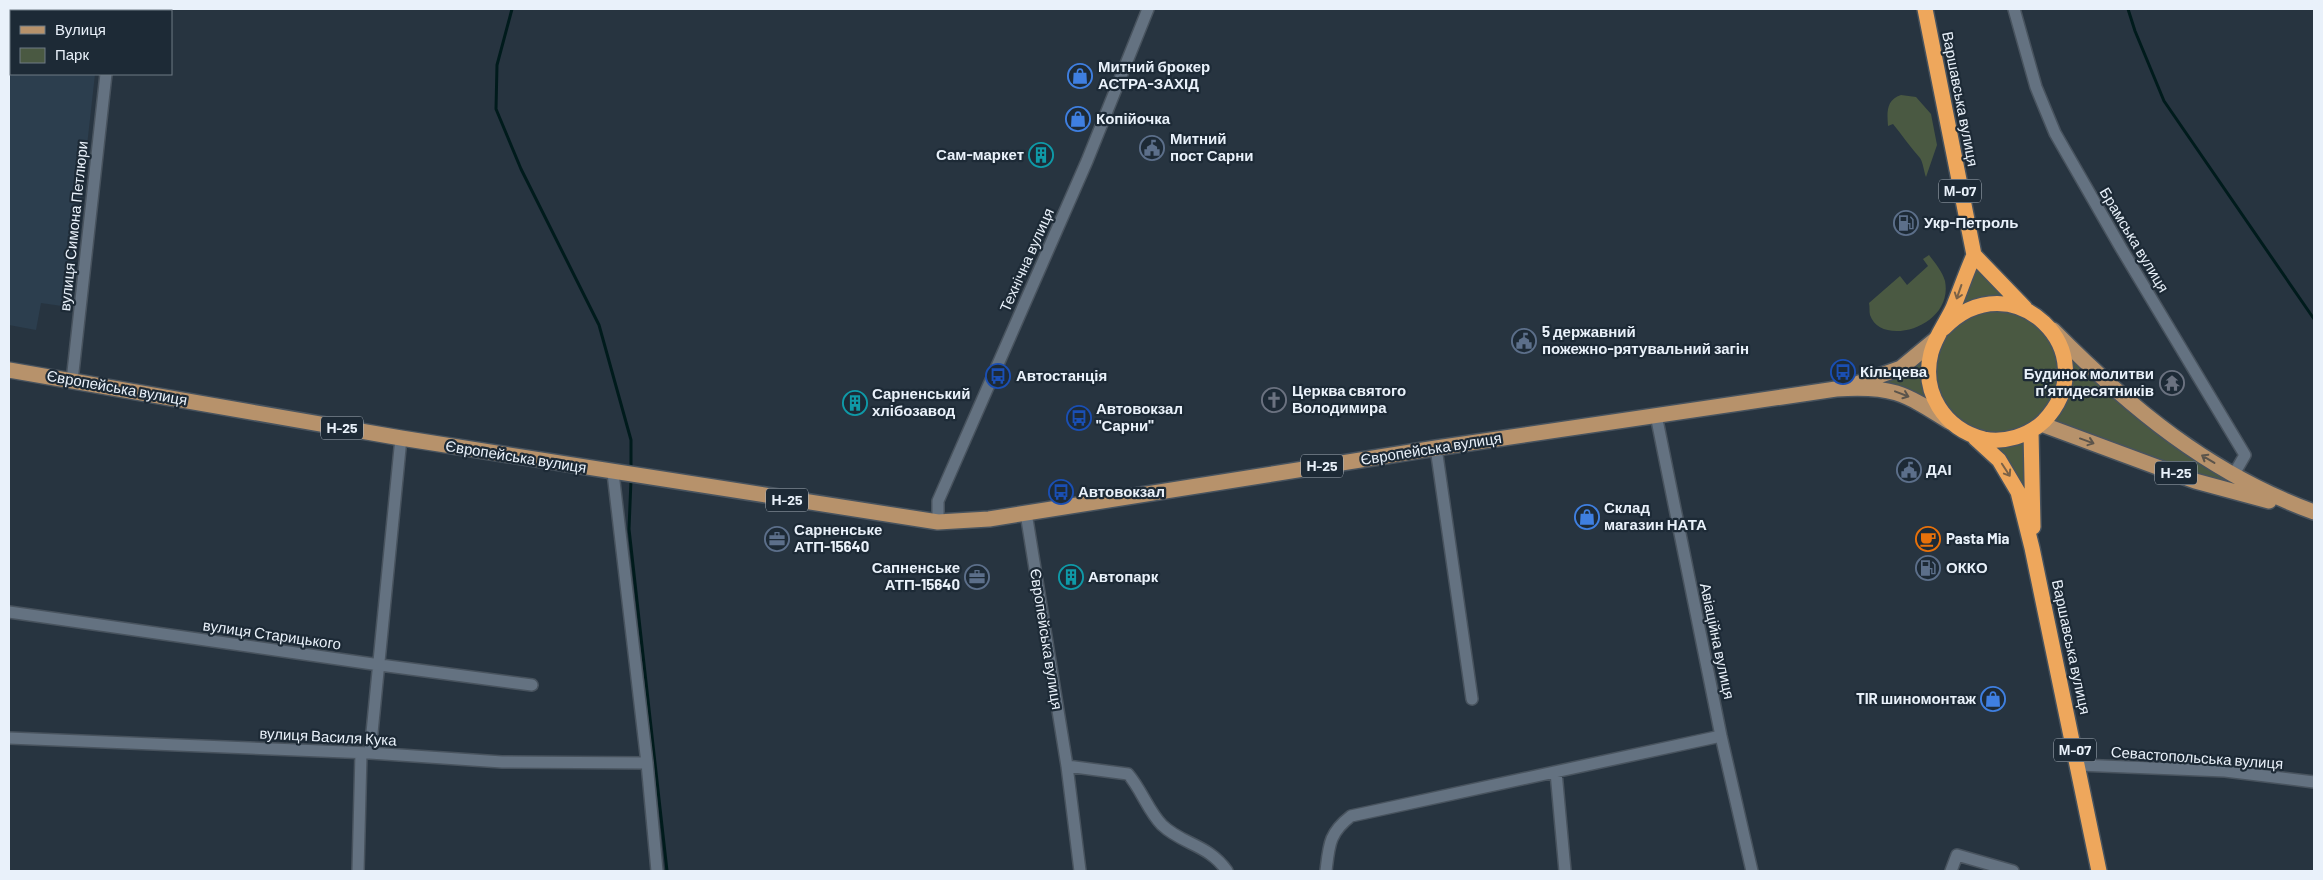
<svg xmlns="http://www.w3.org/2000/svg" width="2323" height="880" viewBox="0 0 2323 880" font-family="Barlow,sans-serif">
  <style>
    .built { fill: #2c3e4e }
    .green { fill: #4a5942 }
    .lines { fill: none; stroke-linecap: round; stroke-linejoin: round }
    .stream { stroke: #001b1c; stroke-width: 3 }
    .street-casing { stroke: #48535e; stroke-width: 14 }
    .primary-casing { stroke: #48535e; stroke-width: 18 }
    .highway-casing { stroke: #48535e; stroke-width: 18 }
    .street { stroke: #647281; stroke-width: 11 }
    .primary { stroke: #b7926b; stroke-width: 15 }
    .highway { stroke: #eea75c; stroke-width: 15 }
    .oneway { stroke: #7b6247 }
    .oneway2 { stroke: #5b544b }
    .labels { text-anchor: middle; stroke-width: 4.5; stroke-linejoin: round; paint-order: stroke }
    .shield { fill: #1d2a36; stroke: #acb5bf; stroke-width: 1 }
    .shield-label { font-size: 14px; font-weight: bold; fill: #e9f1fa }
    .poi-label { font-size: 15px; font-weight: bold; fill: #e9f1fa; stroke: #1d2a36; text-anchor: start }
    .street-label { font-size: 15px; fill: #e9f1fa; stroke: #1d2a36 }
  </style>
  <rect width="100%" height="100%" fill="#273440"/>
  <!-- built -->
  <path class="built" d="M 9,9 L 102,9 L 102,11 L 11,11 L 11,74 L 95,74 L 69,307 L 41,303 L 36,330 L 9,325 Z"/>
  <!-- green -->
  <path class="green" d="M 1901,95 L 1916,97 L 1931,114 L 1937,145 L 1926,177 C 1924,172 1923,162 1920,158 C 1911,148 1902,135 1893,124 L 1888,126 C 1887,112 1886,100 1901,95 Z
    M 1929,255 C 1935,263 1942,271 1945,281 C 1954,327 1881,348 1870,315 C 1869,311 1870,307 1869,303 L 1900,276 L 1907,285 L 1928,266 L 1923,259 Z
    M 1974,255 L 2149,419 L 2314,512 L 2041,424 L 2031,431 L 2033,512 L 2009,474 L 1951,423 L 1864,387 L 1936,339 Z"/>
  <g class="lines">
    <!-- stream -->
    <path class="stream" d="M 512,9 L 497,65 L 496,109 L 521,169 L 599,325 L 631,440 L 631,468
      M 2128,9 L 2135,31 L 2164,101 L 2314,319
      M 631,480 L 629,529 L 667,871"/>
    <defs>
      <path id="street" d="M 2014,9 L 2036,87 L 2055,133 L 2121,248 L 2245,455 L 2234,474
        M 113,11 L 113,9
        M 72,381 L 106,74
        M 1656,415 L 1721,736 L 1752,871
        M 1436,448 L 1472,699
        M 613,473 L 647,763 L 657,871
        M 1026,513 L 1067,766 L 1080,871
        M 938,522 L 938,501 L 1087,161 L 1148,9
        M 9,612 L 380,665 L 532,685
        M 9,738 L 370,753 L 502,762 L 647,763
        M 370,753 L 401,438
        M 2078,765 L 2225,771 L 2314,782
        M 1067,766 L 1128,774 C 1141,789 1149,812 1162,825 C 1183,845 1208,844 1227,871
        M 1556,772 L 1565,871
        M 358,871 L 361,753
        M 1326,871 C 1329,845 1329,833 1351,816 L 1721,736
        M 1951,871 L 1957,855 L 2013,871"/>
      <path id="primary" d="M 2053,330 C 2130,408 2210,474 2314,512
        M 9,370 L 401,438 L 938,522 L 989,519 L 1436,448 L 1836,389 C 1892,385 1904,393 1950,422
        M 1856,384 L 1901,368 L 1936,339
        M 2041,424 L 2195,481 L 2269,501"/>
      <path id="highway" d="M 1925,9 L 1974,255
        M 1974,255 L 2025,308
        M 1944,328 C 2012,258 2109,353 2044,421 C 2029,436 2004,443 1984,439 C 1944,429 1921,392 1931,353 C 1935,337 1946,323 1953,308 C 1960,291 1966,273 1974,255
        M 2031,431 L 2033,527
        M 1975,438 L 1999,460 L 2018,492 L 2032,548 L 2099,871"/>
    </defs>
    <!-- street casing -->
    <use href="#street" class="street-casing"/>
    <!-- primary casing -->
    <use href="#primary" class="primary-casing"/>
    <!-- highway casing -->
    <use href="#highway" class="highway-casing"/>
    <!-- street -->
    <use href="#street" class="street"/>
    <!-- primary -->
    <use href="#primary" class="primary"/>
    <!-- highway -->
    <use href="#highway" class="highway"/>
  </g>
  <!-- one-way arrows -->
  <defs><path id="oneway-shaft" d="M-6 0H5M1.5-3L5.5 0L1.5 3" fill="none" stroke-width="1.6" stroke-linecap="round" stroke-linejoin="round" transform="scale(1.25)"/></defs>
  <g class="oneway">
    <use href="#oneway-shaft" transform="translate(1959 292) rotate(109)"/>
    <use href="#oneway-shaft" transform="translate(2006 470) rotate(57)"/>
  </g>
  <g class="oneway2">
    <use href="#oneway-shaft" transform="translate(1902 394) rotate(21)"/>
    <use href="#oneway-shaft" transform="translate(2087 441) rotate(20)"/>
    <use href="#oneway-shaft" transform="translate(2208 459) rotate(-149)"/>
  </g>
  <!-- icons -->
  <defs>
    <symbol id="shop-ring" viewBox="-11 -11 22 22"><circle r="9.5" fill="#1d2a36" stroke="#3f7fe0" stroke-width="1.5"/><path d="M-5-2.5h2.3a2.7 3.5 0 0 1 5.4 0H5L5.5 6h-11ZM-1.5-2.5h3a1.5 2.3 0 0 0-3 0Z" fill="#3f7fe0"/></symbol>
    <symbol id="civic-ring" viewBox="-11 -11 22 22"><circle r="9.5" fill="#1d2a36" stroke="#5c6f8a" stroke-width="1.5"/><path d="M-.6-6.5H3V-4.5H.6V-3L4-1V1h2V6H-6V1h2V-1L-.6-3ZM-1.2 2.5V6h2.4V2.5Z" fill="#5c6f8a"/></symbol>
    <symbol id="building-ring" viewBox="-11 -11 22 22"><circle r="9.5" fill="#1d2a36" stroke="#0f9aa8" stroke-width="1.5"/><path d="M-4-6H4V6H1V3H-1V6H-4ZM-2.5-4.3h1.7v1.8h-1.7ZM.8-4.3h1.7v1.8H.8ZM-2.5-1h1.7V.8h-1.7ZM.8-1h1.7V.8H.8Z" fill="#0f9aa8"/></symbol>
    <symbol id="fuel-ring" viewBox="-11 -11 22 22"><circle r="9.5" fill="#1d2a36" stroke="#5c6f8a" stroke-width="1.5"/><path d="M-5.5-6h7V0h2V4h1.3V-2.5L3-4.5l.8-.8L6-3V5H2.5V1h-1V6h-7ZM-4.2-4.7v3.2H.2V-4.7Z" fill="#5c6f8a"/></symbol>
    <symbol id="bus-ring" viewBox="-11 -11 22 22"><circle r="9.5" fill="#1d2a36" stroke="#1a4fb4" stroke-width="1.5"/><path d="M-5-6H5V4H4V6H2V4H-2V6H-4V4H-5ZM-3.5-4V0h7V-4ZM-3.5 1.2v1.5H-2V1.2ZM2 1.2v1.5H3.5V1.2Z" fill="#1a4fb4"/></symbol>
    <symbol id="temple-ring" viewBox="-11 -11 22 22"><circle r="9.5" fill="#1d2a36" stroke="#6b7280" stroke-width="1.5"/><path d="M0-6L5-2H3V0L6.5 2.5H4V6H1.5V3h-3V6H-4V2.5H-6.5L-3 0V-2H-5Z" fill="#6b7280"/></symbol>
    <symbol id="church-ring" viewBox="-11 -11 22 22"><circle r="9.5" fill="#1d2a36" stroke="#6b7280" stroke-width="1.5"/><path d="M-1.2-6h2.4v3.5h3.3v2.4h-3.3V6h-2.4V-.1h-3.3v-2.4h3.3Z" fill="#6b7280"/></symbol>
    <symbol id="office-ring" viewBox="-11 -11 22 22"><circle r="9.5" fill="#1d2a36" stroke="#5c6f8a" stroke-width="1.5"/><path d="M-6-3h4V-5.5h4V-3h4V5H-6ZM-1-4.5V-3h2v-1.5ZM-6 0V1H6V0Z" fill="#5c6f8a"/></symbol>
    <symbol id="cafe-ring" viewBox="-11 -11 22 22"><circle r="9.5" fill="#1d2a36" stroke="#e8710a" stroke-width="1.5"/><path d="M-5.5-4.5H6V0H3Q3 3.5 0 3.5H-2.5Q-5.5 3.5-5.5 0ZM3-3.2v2h1.7v-2ZM-6 4.5H4V6H-6Z" fill="#e8710a"/></symbol>
  </defs>
  <g fill-rule="evenodd">
    <use href="#shop-ring" x="1066" y="62" width="28" height="28"/>
    <use href="#shop-ring" x="1064" y="105" width="28" height="28"/>
    <use href="#civic-ring" x="1138" y="134" width="28" height="28"/>
    <use href="#building-ring" x="1027" y="141" width="28" height="28"/>
    <use href="#fuel-ring" x="1892" y="209" width="28" height="28"/>
    <use href="#civic-ring" x="1510" y="327" width="28" height="28"/>
    <use href="#bus-ring" x="1829" y="358" width="28" height="28"/>
    <use href="#bus-ring" x="984" y="362" width="28" height="28"/>
    <use href="#temple-ring" x="2158" y="369" width="28" height="28"/>
    <use href="#church-ring" x="1260" y="386" width="28" height="28"/>
    <use href="#building-ring" x="841" y="389" width="28" height="28"/>
    <use href="#bus-ring" x="1065" y="404" width="28" height="28"/>
    <use href="#civic-ring" x="1895" y="456" width="28" height="28"/>
    <use href="#bus-ring" x="1047" y="478" width="28" height="28"/>
    <use href="#shop-ring" x="1573" y="503" width="28" height="28"/>
    <use href="#office-ring" x="763" y="525" width="28" height="28"/>
    <use href="#cafe-ring" x="1914" y="525" width="28" height="28"/>
    <use href="#fuel-ring" x="1914" y="554" width="28" height="28"/>
    <use href="#office-ring" x="963" y="563" width="28" height="28"/>
    <use href="#building-ring" x="1057" y="563" width="28" height="28"/>
    <use href="#shop-ring" x="1979" y="685" width="28" height="28"/>
  </g>
  <g class="labels">
    <!-- shield labels -->
    <g class="shield">
      <rect x="1939" y="179.5" width="42" height="23" rx="4"/>
      <rect x="321" y="416.5" width="42" height="23" rx="4"/>
      <rect x="1301" y="454.5" width="42" height="23" rx="4"/>
      <rect x="2155" y="461.5" width="42" height="23" rx="4"/>
      <rect x="766" y="488.5" width="42" height="23" rx="4"/>
      <rect x="2054" y="738.5" width="42" height="23" rx="4"/>
    </g>
    <g class="shield-label">
      <text x="1960" y="196">М-07</text>
      <text x="342" y="433">Н-25</text>
      <text x="1322" y="471">Н-25</text>
      <text x="2176" y="478">Н-25</text>
      <text x="787" y="505">Н-25</text>
      <text x="2075" y="755">М-07</text>
    </g>
    <!-- poi labels -->
    <g class="poi-label">
      <text x="1098" y="72">Митний брокер<tspan x="1098" dy="17">АСТРА-ЗАХІД</tspan></text>
      <text x="1096" y="124">Копійочка</text>
      <text x="1170" y="144">Митний<tspan x="1170" dy="17">пост Сарни</tspan></text>
      <text x="1024" y="160" text-anchor="end">Сам-маркет</text>
      <text x="1924" y="228">Укр-Петроль</text>
      <text x="1542" y="337">5 державний<tspan x="1542" dy="17">пожежно-рятувальний загін</tspan></text>
      <text x="1860" y="377">Кільцева</text>
      <text x="2154" y="379" text-anchor="end">Будинок молитви<tspan x="2154" dy="17">п’ятидесятників</tspan></text>
      <text x="1016" y="381">Автостанція</text>
      <text x="1292" y="396">Церква святого<tspan x="1292" dy="17">Володимира</tspan></text>
      <text x="872" y="399">Сарненський<tspan x="872" dy="17">хлібозавод</tspan></text>
      <text x="1096" y="414">Автовокзал<tspan x="1096" dy="17">"Сарни"</tspan></text>
      <text x="1926" y="475">ДАІ</text>
      <text x="1078" y="497">Автовокзал</text>
      <text x="1604" y="513">Склад<tspan x="1604" dy="17">магазин НАТА</tspan></text>
      <text x="794" y="535">Сарненське<tspan x="794" dy="17">АТП-15640</tspan></text>
      <text x="1946" y="544">Pasta Mia</text>
      <text x="960" y="573" text-anchor="end">Сапненське<tspan x="960" dy="17">АТП-15640</tspan></text>
      <text x="1946" y="573">ОККО</text>
      <text x="1088" y="582">Автопарк</text>
      <text x="1976" y="704" text-anchor="end">TIR шиномонтаж</text>
    </g>
    <!-- street labels -->
    <g class="street-label">
      <text transform="translate(1960 99) rotate(79)" y="5">Варшавська вулиця</text>
      <text transform="translate(74 226) rotate(-84)" y="5">вулиця Симона Петлюри</text>
      <text transform="translate(2134 240) rotate(59)" y="5">Брамська вулиця</text>
      <text transform="translate(1027 260) rotate(-66)" y="5">Технічна вулиця</text>
      <text transform="translate(117 388) rotate(10)" y="5">Європейська вулиця</text>
      <text transform="translate(1431 449) rotate(-9)" y="5">Європейська вулиця</text>
      <text transform="translate(516 457) rotate(9)" y="5">Європейська вулиця</text>
      <text transform="translate(272 635) rotate(8)" y="5">вулиця Старицького</text>
      <text transform="translate(1046 639) rotate(81)" y="5">Європейська вулиця</text>
      <text transform="translate(1717 641) rotate(78)" y="5">Авіаційна вулиця</text>
      <text transform="translate(2071 647) rotate(78)" y="5">Варшавська вулиця</text>
      <text transform="translate(328 737) rotate(3)" y="5">вулиця Василя Кука</text>
      <text transform="translate(2197 758) rotate(4)" y="5">Севастопольська вулиця</text>
    </g>
  </g>
  <!-- border -->
  <rect width="2323" height="880" fill="none" stroke="#e9f1fa" stroke-width="20"/>
  <!-- legend -->
  <rect x="10" y="10" width="162" height="65" fill="#1d2a36" stroke="#6f7a84"/>
  <rect x="20" y="26" width="25" height="8" fill="#b7926b" stroke="#6f7a84"/>
  <text x="55" y="35" font-size="15" fill="#e9f1fa">Вулиця</text>
  <rect x="20" y="48" width="25" height="15" fill="#4a5942" stroke="#6f7a84"/>
  <text x="55" y="60" font-size="15" fill="#e9f1fa">Парк</text>
</svg>
